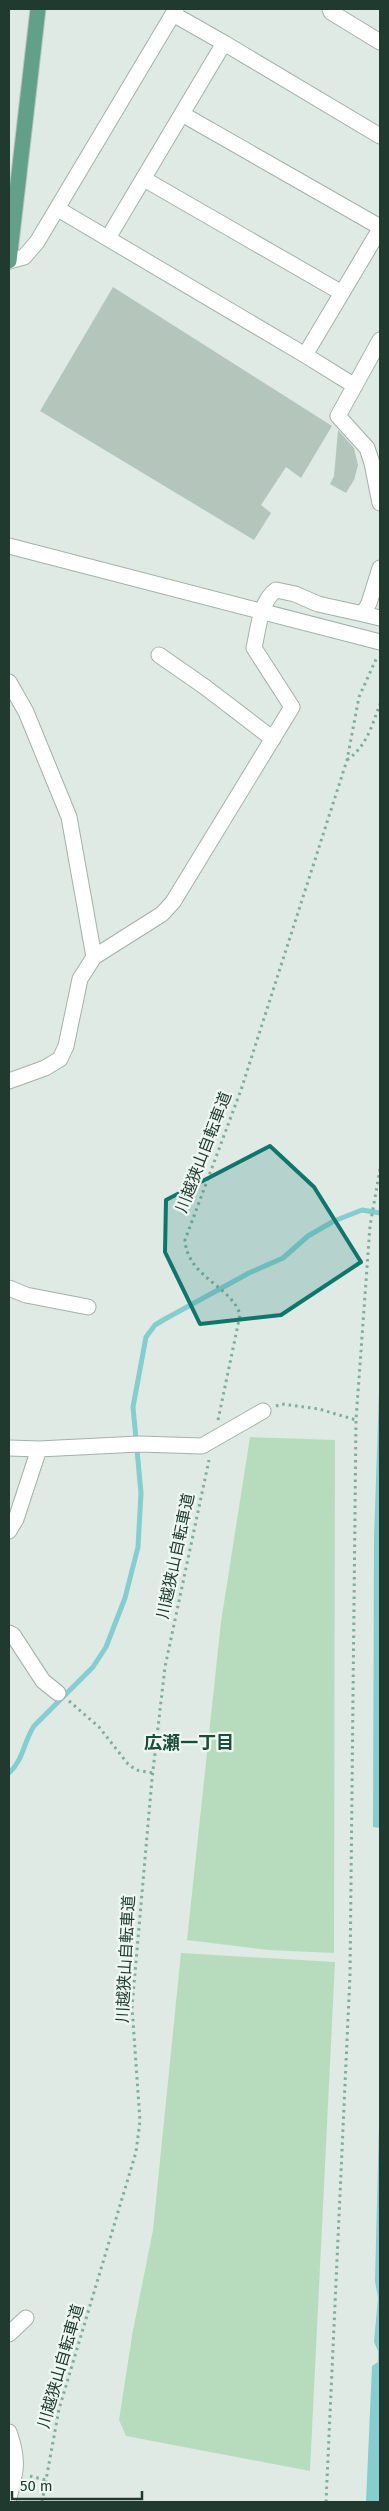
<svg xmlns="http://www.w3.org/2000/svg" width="389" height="2511" viewBox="0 0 389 2511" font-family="'Fira Sans','Noto Sans JP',sans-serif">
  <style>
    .green { fill: #b7dcbd }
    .water { fill: #86cdd0 }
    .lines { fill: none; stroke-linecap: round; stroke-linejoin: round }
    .stream { stroke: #86cdd0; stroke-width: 5 }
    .building { fill: #b4c5bc }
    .minor-casing { stroke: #a2b2aa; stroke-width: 17 }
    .major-casing { stroke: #bcc4c1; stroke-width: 17 }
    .path { stroke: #7fae99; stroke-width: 3; stroke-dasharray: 2.5 4; stroke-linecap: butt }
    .minor { stroke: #fff; stroke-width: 15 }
    .major { stroke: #63a089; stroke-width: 15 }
    .marked { fill: #0f766e; fill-opacity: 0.2; stroke: #0f766e; stroke-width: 4; stroke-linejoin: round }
    .labels { text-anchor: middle; stroke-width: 4.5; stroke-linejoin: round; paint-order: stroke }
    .street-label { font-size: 16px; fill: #203a30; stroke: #eff7f2 }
    .neighbourhood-label { font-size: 18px; font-weight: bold; fill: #1c4c3a; stroke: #eff7f2 }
  </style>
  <rect width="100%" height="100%" fill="#dfeae4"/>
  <!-- green -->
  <path class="green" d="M 250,1437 L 335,1440 L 334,1953 L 269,1950 L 187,1940 L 221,1622 Z
    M 181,1953 L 335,1962 L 310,2471 L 126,2436 L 119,2420 L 133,2330 L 153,2230 Z"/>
  <!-- water -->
  <path class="water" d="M 380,1363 L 380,1828 L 373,1827 L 374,1539 Z
    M 380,2087 L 380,2502 L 366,2502 L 372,2366 L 378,2362 L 378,2351 L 374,2342 L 378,2298 L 375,2281 Z"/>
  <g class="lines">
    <!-- stream -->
    <path class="stream" d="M 9,1773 C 24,1759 23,1743 34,1726 L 93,1667 L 106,1647 L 125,1598 L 138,1547 L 141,1493 L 133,1407 L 146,1337 L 155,1325 L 165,1319 L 249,1273 L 283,1258 L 308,1236 L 334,1221 L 362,1210 L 380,1213"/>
  </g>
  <!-- building -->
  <path class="building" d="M 113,287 L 332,426 L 301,478 L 286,467 L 261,505 L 271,513 L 254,540 L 40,411 Z
    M 338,430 L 354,448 L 358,465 L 354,480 L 346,493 L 330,484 L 334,476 Z"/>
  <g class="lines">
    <defs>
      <path id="minor" d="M 330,9 L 331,12 L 380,42
        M 173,14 L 224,43
        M 182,114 L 380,227
        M 144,179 L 342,293
        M 58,209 L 305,355 L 355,386
        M 108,238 L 224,43 L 380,136
        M 9,261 L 24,257 L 37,242 L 176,9
        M 380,340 L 338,416 L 367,448 L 372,463 L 380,503
        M 305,355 L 380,229
        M 9,546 L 380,642
        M 363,614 L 380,618
        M 159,655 L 205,687 L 273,739
        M 9,682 L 26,712 L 69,817 L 94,957
        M 9,1081 L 45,1068 L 60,1059 L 66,1046 L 80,979 L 94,957 L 162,914 L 173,902 L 292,707 L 254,648 C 258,631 260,601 276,590 L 295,594 L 318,604 L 363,614 L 369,603 L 380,568
        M 9,1288 L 26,1295 L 88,1307
        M 9,1448 L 39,1449 L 139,1444 L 202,1446 L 263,1411
        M 9,1531 L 16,1519 L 39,1449
        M 9,1633 L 13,1635 L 43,1681 L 58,1693
        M 9,2334 L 26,2318
        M 9,2432 C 19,2460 16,2471 9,2498"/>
      <path id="major" d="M 9,261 L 38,9"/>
    </defs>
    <!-- minor casing -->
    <use href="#minor" class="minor-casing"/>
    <!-- major casing -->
    <use href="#major" class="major-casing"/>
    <!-- path -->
    <path class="path" d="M 347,760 C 367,746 372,725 380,704
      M 276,1406 L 282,1404 L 319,1409 L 356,1420
      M 218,1420 L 240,1315 C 233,1287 187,1277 185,1240 L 241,1090 L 347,760 L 359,697 L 377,657
      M 69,1701 L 99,1727 L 128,1764 L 136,1770 L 153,1773
      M 30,2476 L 46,2480
      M 42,2502 L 59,2409 L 136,2152 L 140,2121 L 132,2007 L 152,1779 L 165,1667 L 209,1460
      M 326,2502 L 350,1975 L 356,1420 L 370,1226 L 380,1169"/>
    <!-- minor -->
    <use href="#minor" class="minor"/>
    <!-- major -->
    <use href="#major" class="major"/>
  </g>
  <!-- marked area -->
  <path class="marked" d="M 270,1146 L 314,1187 L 361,1262 L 281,1315 L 200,1324 L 165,1252 L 166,1200 Z"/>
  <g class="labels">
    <!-- street labels -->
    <g class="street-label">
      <text transform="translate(203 1152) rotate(-69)" y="6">川越狭山自転車道</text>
      <text transform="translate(175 1556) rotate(-78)" y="6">川越狭山自転車道</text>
      <text transform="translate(125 1959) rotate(-87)" y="6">川越狭山自転車道</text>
      <text transform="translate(60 2366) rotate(-74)" y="6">川越狭山自転車道</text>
    </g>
    <!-- neighbourhood labels -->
    <g class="neighbourhood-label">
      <text x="189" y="1749">広瀬一丁目</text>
    </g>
  </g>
  <!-- border -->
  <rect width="389" height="2511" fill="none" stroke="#203a30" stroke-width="20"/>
  <!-- scale -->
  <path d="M12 2491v8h130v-8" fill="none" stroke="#203a30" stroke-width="2.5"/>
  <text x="20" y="2491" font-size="15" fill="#203a30" stroke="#eff7f2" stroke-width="4" paint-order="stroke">50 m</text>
</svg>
